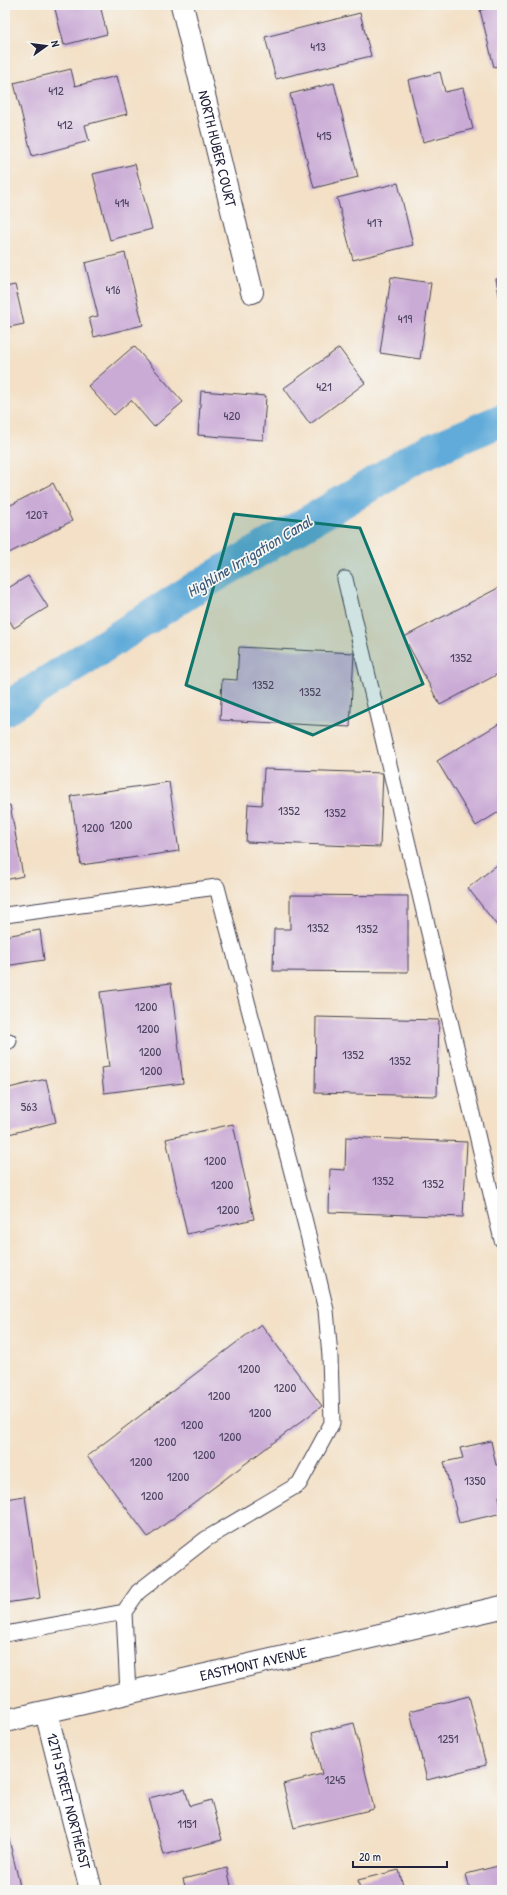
<svg xmlns="http://www.w3.org/2000/svg" width="507" height="1895" viewBox="0 0 507 1895" font-family="'Patrick Hand',sans-serif">
  <style>
    .lines { fill: none; stroke-linecap: round; stroke-linejoin: round }
    .canal { stroke: #60abd9; stroke-width: 33 }
    .building { fill: #caabd6 }
    .service-casing { stroke: #413e50; stroke-width: 17 }
    .minor-casing { stroke: #413e50; stroke-width: 24 }
    .secondary-casing { stroke: #413e50; stroke-width: 24 }
    .service { stroke: #fff; stroke-width: 15 }
    .minor { stroke: #fff; stroke-width: 22 }
    .secondary { stroke: #fff; stroke-width: 22 }
    .marked { fill: #0f766e; fill-opacity: 0.2; stroke: #0f766e; stroke-width: 3; stroke-linejoin: round }
    .labels { text-anchor: middle; stroke-width: 3.5; stroke-linejoin: round; paint-order: stroke }
    .number-label { font-size: 13px; fill: #4c4462 }
    .street-label { font-size: 15px; fill: #22223b; stroke: #f6f6f2 }
    .water-label { font-size: 16px; font-style: italic; fill: #3b597a; stroke: #f6f6f2 }
  </style>
  <rect width="100%" height="100%" fill="#f6f6f2"/>
  <filter id="ink" filterUnits="userSpaceOnUse"><feTurbulence type="fractalNoise" baseFrequency=".025" numOctaves="2"/><feDisplacementMap in="SourceGraphic" scale="8" xChannelSelector="R" yChannelSelector="G"/><feConvolveMatrix kernelMatrix="1 2 1 2 8 2 1 2 1" color-interpolation-filters="sRGB"/></filter>
  <filter id="wash" filterUnits="userSpaceOnUse"><feTurbulence type="fractalNoise" baseFrequency=".012" numOctaves="4" result="noise"/><feDisplacementMap in="SourceGraphic" scale="16" xChannelSelector="R" yChannelSelector="G"/><feGaussianBlur stdDeviation="0.9" result="paint"/><feColorMatrix in="noise" values="0 0 0 0 0 0 0 0 0 0 0 0 0 0 0 0 0 1.4 0 .05"/><feComposite in="paint" operator="in"/></filter>
  <g filter="url(#wash)">
    <rect width="100%" height="100%" fill="#f3e0c6"/>
    <g class="lines">
      <!-- canal -->
      <path class="canal" d="M 5,709 L 200,585 L 351,497 L 415,457 L 502,420"/>
    </g>
    <g id="blocks">
      <!-- building -->
      <path class="building" d="M 54,5 L 100,5 L 107,34 L 64,45 Z
        M 502,5 L 502,65 L 494,67 L 480,10 Z
        M 360,13 L 371,56 L 276,79 L 265,37 Z
        M 71,69 L 75,86 L 117,76 L 127,114 L 85,125 L 89,141 L 32,156 L 14,83 Z
        M 440,72 L 445,92 L 463,88 L 473,129 L 423,142 L 408,80 Z
        M 334,83 L 358,177 L 314,188 L 290,94 Z
        M 135,164 L 152,229 L 110,240 L 93,174 Z
        M 398,183 L 413,245 L 353,260 L 337,198 Z
        M 125,253 L 143,325 L 94,337 L 89,318 L 98,316 L 85,263 Z
        M 391,277 L 431,283 L 420,359 L 380,353 Z
        M 502,278 L 502,305 L 501,305 L 496,279 Z
        M 15,285 L 24,324 L 5,328 L 5,287 Z
        M 134,346 L 183,402 L 154,427 L 131,400 L 114,415 L 88,386 Z
        M 339,348 L 365,383 L 310,424 L 284,388 Z
        M 201,391 L 266,396 L 263,440 L 198,435 Z
        M 53,483 L 72,521 L 5,555 L 5,508 Z
        M 28,576 L 48,607 L 14,628 L 5,613 L 5,590 Z
        M 502,586 L 502,672 L 440,705 L 404,637 Z
        M 239,647 L 354,653 L 350,727 L 220,720 L 222,679 L 237,680 Z
        M 502,722 L 502,810 L 476,826 L 437,761 Z
        M 264,769 L 383,773 L 380,847 L 246,842 L 248,804 L 262,805 Z
        M 169,782 L 179,851 L 81,865 L 71,796 Z
        M 10,805 L 23,876 L 5,880 L 5,806 Z
        M 502,861 L 502,932 L 468,888 Z
        M 290,895 L 408,896 L 408,972 L 273,971 L 274,929 L 290,929 Z
        M 40,930 L 44,960 L 5,966 L 5,936 Z
        M 171,983 L 183,1083 L 104,1093 L 101,1068 L 109,1067 L 100,992 Z
        M 316,1017 L 439,1020 L 437,1096 L 315,1093 Z
        M 46,1079 L 56,1122 L 5,1135 L 5,1089 Z
        M 233,1124 L 254,1219 L 187,1234 L 166,1139 Z
        M 346,1137 L 467,1142 L 463,1217 L 329,1212 L 330,1169 L 345,1170 Z
        M 261,1324 L 322,1406 L 148,1537 L 87,1456 Z
        M 491,1441 L 496,1465 L 502,1464 L 502,1496 L 499,1496 L 502,1513 L 459,1523 L 444,1462 L 463,1458 L 460,1448 Z
        M 25,1496 L 40,1598 L 5,1603 L 5,1499 Z
        M 469,1696 L 486,1765 L 427,1780 L 410,1711 Z
        M 354,1723 L 374,1809 L 294,1828 L 283,1784 L 322,1774 L 312,1733 Z
        M 185,1789 L 190,1806 L 211,1800 L 222,1840 L 164,1855 L 149,1798 Z
        M 5,1827 L 6,1827 L 21,1890 L 5,1890 Z
        M 502,1865 L 502,1890 L 470,1890 L 466,1874 Z
        M 227,1868 L 232,1890 L 186,1890 L 183,1879 Z
        M 399,1870 L 404,1890 L 360,1890 L 358,1880 Z"/>
    </g>
  </g>
  <g filter="url(#ink)">
    <use href="#blocks" fill-opacity="0" stroke="#413e50" stroke-width="1"/>
    <g class="lines">
      <defs>
        <path id="service" d="M 345,579 L 502,1240
          M 5,915 L 217,887 L 305,1222 L 326,1310 L 330,1356 L 332,1423 L 299,1484 L 206,1539 L 138,1592 L 124,1612 L 128,1693
          M 5,1043 L 9,1041
          M 5,1634 L 124,1612"/>
        <g id="minor">
          <path id="s1" d="M 182,5 L 252,292"/>
          <path id="s2" d="M 46,1712 L 91,1890"/>
        </g>
        <g id="secondary">
          <path id="s3" d="M 5,1721 L 502,1607"/>
        </g>
      </defs>
      <!-- service casing -->
      <use href="#service" class="service-casing"/>
      <!-- minor casing -->
      <use href="#minor" class="minor-casing"/>
      <!-- secondary casing -->
      <use href="#secondary" class="secondary-casing"/>
      <!-- service -->
      <use href="#service" class="service"/>
      <!-- minor -->
      <use href="#minor" class="minor"/>
      <!-- secondary -->
      <use href="#secondary" class="secondary"/>
    </g>
  </g>
  <!-- marked area -->
  <path class="marked" d="M 234,514 L 360,528 L 423,684 L 313,735 L 186,685 Z"/>
  <g class="labels">
    <!-- number labels -->
    <g class="number-label">
      <text x="318" y="51">413</text>
      <text x="56" y="95">412</text>
      <text x="65" y="129">412</text>
      <text x="324" y="140">415</text>
      <text x="122" y="207">414</text>
      <text x="375" y="227">417</text>
      <text x="113" y="294">416</text>
      <text x="405" y="323">419</text>
      <text x="324" y="391">421</text>
      <text x="232" y="420">420</text>
      <text x="37" y="519">1207</text>
      <text x="461" y="662">1352</text>
      <text x="263" y="689">1352</text>
      <text x="310" y="696">1352</text>
      <text x="289" y="815">1352</text>
      <text x="335" y="817">1352</text>
      <text x="121" y="829">1200</text>
      <text x="93" y="832">1200</text>
      <text x="318" y="932">1352</text>
      <text x="367" y="933">1352</text>
      <text x="146" y="1011">1200</text>
      <text x="148" y="1033">1200</text>
      <text x="150" y="1056">1200</text>
      <text x="353" y="1059">1352</text>
      <text x="400" y="1065">1352</text>
      <text x="151" y="1075">1200</text>
      <text x="29" y="1111">563</text>
      <text x="215" y="1165">1200</text>
      <text x="383" y="1185">1352</text>
      <text x="433" y="1188">1352</text>
      <text x="222" y="1189">1200</text>
      <text x="228" y="1214">1200</text>
      <text x="249" y="1373">1200</text>
      <text x="285" y="1392">1200</text>
      <text x="219" y="1400">1200</text>
      <text x="260" y="1417">1200</text>
      <text x="192" y="1429">1200</text>
      <text x="230" y="1441">1200</text>
      <text x="165" y="1446">1200</text>
      <text x="204" y="1459">1200</text>
      <text x="141" y="1466">1200</text>
      <text x="178" y="1481">1200</text>
      <text x="475" y="1485">1350</text>
      <text x="152" y="1500">1200</text>
      <text x="448" y="1743">1251</text>
      <text x="335" y="1784">1245</text>
      <text x="187" y="1828">1151</text>
    </g>
    <!-- street labels -->
    <g class="street-label">
      <text dy="5" stroke="none"><textPath href="#s1" startOffset="148">NORTH HUBER COURT</textPath></text>
      <text dy="5" stroke="none"><textPath href="#s3" startOffset="255">EASTMONT AVENUE</textPath></text>
      <text dy="5" stroke="none"><textPath href="#s2" startOffset="92">12TH STREET NORTHEAST</textPath></text>
    </g>
    <!-- water labels -->
    <g class="water-label">
      <text transform="translate(249 556) rotate(-31)" y="6">Highline Irrigation Canal</text>
    </g>
  </g>
  <!-- margin -->
  <rect width="507" height="1895" fill="none" stroke="#f6f6f2" stroke-width="20"/>
  <!-- north arrow -->
  <g transform="translate(46 46) rotate(76)" stroke="#f6f6f2" stroke-width="3" paint-order="stroke">
  <path d="M0-3L7 15L0 10L-7 15Z" fill="#22223b"/>
  <text y="-6" font-size="11" font-weight="bold" text-anchor="middle" fill="#22223b">N</text>
  </g>
  <!-- scale -->
  <path d="M353 1861v6h94v-6" fill="none" stroke="#22223b" stroke-width="2"/>
  <text x="359" y="1861" font-size="12" fill="#22223b" stroke="#f6f6f2" stroke-width="3" paint-order="stroke">20 m</text>
</svg>
